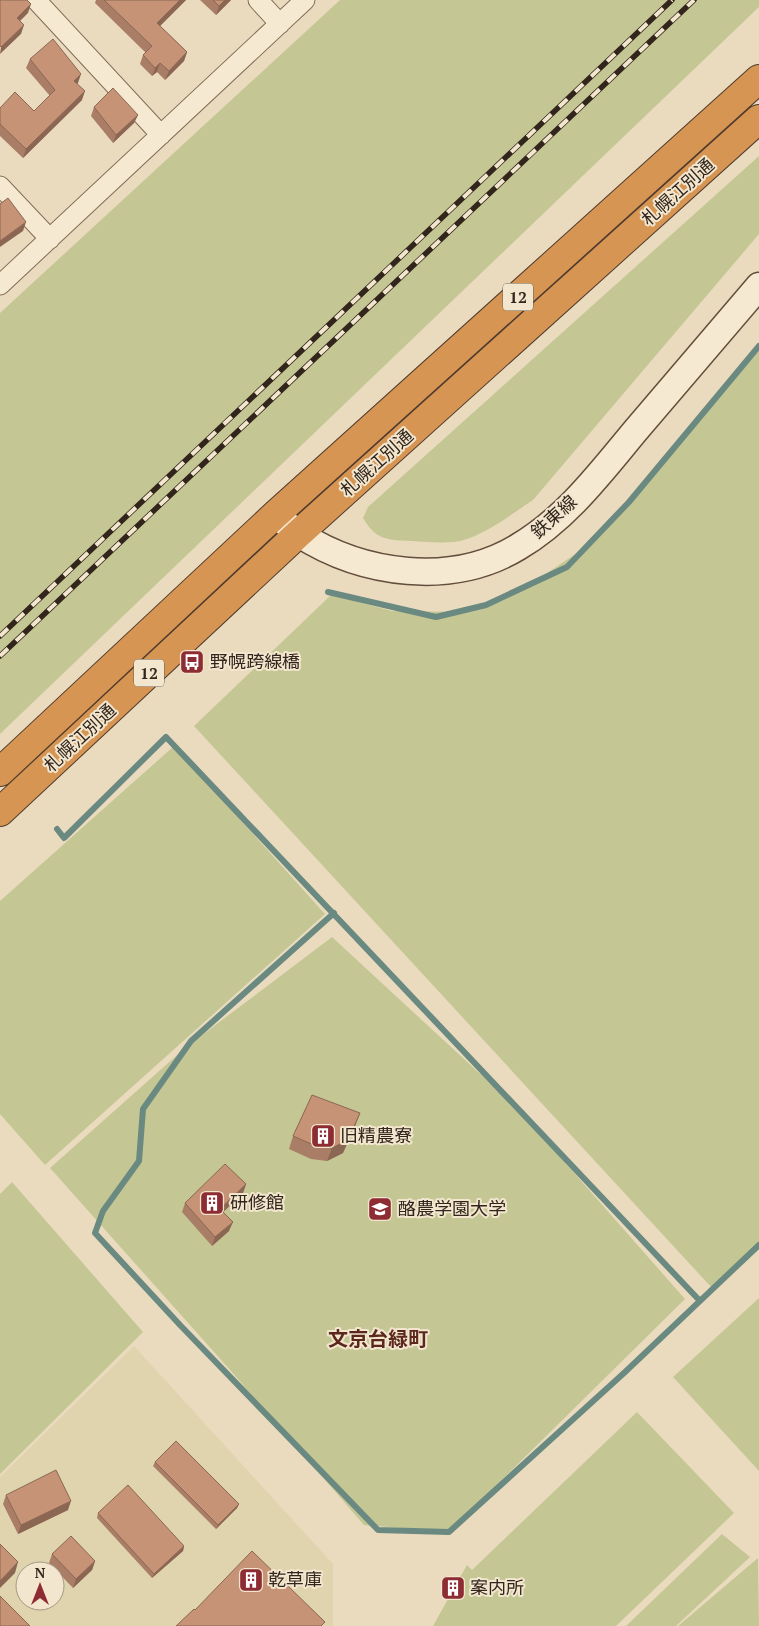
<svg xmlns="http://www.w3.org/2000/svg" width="759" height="1626" viewBox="0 0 759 1626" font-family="'PT Serif','Noto Sans JP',serif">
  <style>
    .farmland { fill: #dfd4ad; fill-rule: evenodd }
    .green { fill: #c4c794 }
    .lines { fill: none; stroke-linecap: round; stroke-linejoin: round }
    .stream { stroke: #6a8980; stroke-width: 6 }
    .street-casing { stroke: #826c58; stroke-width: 21 }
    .secondary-casing { stroke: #634d3c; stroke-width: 29 }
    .highway-casing { stroke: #4f3b2d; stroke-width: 30 }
    .street { stroke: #f6e9d1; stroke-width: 19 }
    .secondary { stroke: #f6e9d1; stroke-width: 26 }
    .highway { stroke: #d69553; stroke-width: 28 }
    .rail-casing { stroke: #32251c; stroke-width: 5.5 }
    .rail { stroke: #f2e6ce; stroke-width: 4; stroke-dasharray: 11; stroke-linecap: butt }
    .wall { fill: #aa7e66 }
    .shaded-wall { fill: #8b6753 }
    .building { fill: #c69377; stroke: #8b6753 }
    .labels { text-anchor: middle; stroke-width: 4; stroke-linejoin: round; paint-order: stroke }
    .shield { fill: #f2e6ce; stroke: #6c5f51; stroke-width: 1 }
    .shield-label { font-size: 16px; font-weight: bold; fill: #32251c }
    .street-label { font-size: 18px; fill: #32251c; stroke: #f2e6ce }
    .poi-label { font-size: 18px; fill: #32251c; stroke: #f2e6ce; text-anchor: start }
    .quarter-label { font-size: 20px; font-weight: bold; fill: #5c281e; stroke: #f2e6ce }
  </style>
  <rect width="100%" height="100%" fill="#eadbbf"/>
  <!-- farmland -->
  <path class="farmland" d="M 134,1346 L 333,1564 L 333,1626 L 0,1626 L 0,1477 ZM 25,1571 L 55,1571 L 55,1601 L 25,1601 Z"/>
  <!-- green -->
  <path class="green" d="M 340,0 L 759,0 L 759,7 L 0,734 L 0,313 Z
    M 759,156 L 759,234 L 533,500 C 510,515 482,538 454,542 C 440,543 425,542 411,541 C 387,540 376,540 363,518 L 368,507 Z
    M 759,351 L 759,1243 L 712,1288 L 194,726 L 331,595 L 392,611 L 469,612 L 519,592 L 596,540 Z
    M 174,746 L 325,914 L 45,1165 L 0,1114 L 0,901 Z
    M 332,937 L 516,1107 L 685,1299 L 449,1532 L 364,1525 L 231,1371 L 50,1168 L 185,1048 Z
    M 12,1182 L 143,1332 L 0,1474 L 0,1194 Z
    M 759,1298 L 759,1471 L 673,1377 Z
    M 637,1412 L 734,1513 L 616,1626 L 433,1626 L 467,1565 L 472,1570 Z
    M 722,1534 L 750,1557 L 676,1626 L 626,1626 Z
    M 758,1558 L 759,1626 L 678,1626 Z"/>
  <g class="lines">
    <!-- stream -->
    <path class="stream" d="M 328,592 L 436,617 L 486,605 L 567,567 L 629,502 L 759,346
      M 57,829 L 64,838 L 166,737 L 700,1301
      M 334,913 L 191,1041 L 143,1109 L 139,1161 L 103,1211 L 95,1233 L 180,1325 L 378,1530 L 449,1532 L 624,1373 L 759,1245"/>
    <defs>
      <path id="street" d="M 36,0 L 161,135
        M 258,0 L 280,24
        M 0,186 L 50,239
        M 0,285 L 305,0"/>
      <path id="secondary" d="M 276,514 C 284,521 291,529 299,534 C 363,575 452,587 518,547 C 566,519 601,472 636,430 C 677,382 718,334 759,286"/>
      <path id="highway" d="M 0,772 L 276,514 L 759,79
        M 0,812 L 298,534 L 759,119"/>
    </defs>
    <!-- street casing -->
    <use href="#street" class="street-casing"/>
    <!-- secondary casing -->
    <use href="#secondary" class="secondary-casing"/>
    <!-- highway casing -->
    <use href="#highway" class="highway-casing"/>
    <!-- street -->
    <use href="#street" class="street"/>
    <!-- secondary -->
    <use href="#secondary" class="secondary"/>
    <!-- highway -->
    <use href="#highway" class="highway"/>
    <defs>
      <path id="rail" d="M 0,636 L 672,0
        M 0,656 L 694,0"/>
    </defs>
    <!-- rail casing -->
    <use href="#rail" class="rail-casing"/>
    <!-- rail -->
    <use href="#rail" class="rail"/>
  </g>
  <!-- wall -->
  <path class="wall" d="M 96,0 L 186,0 L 160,26 L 187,52 L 184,61 L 165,80 L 157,72 L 152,76 L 140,64 L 143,55 L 146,53 L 95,3 Z
    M 200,0 L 231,0 L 216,15 Z
    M 30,59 L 78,83 L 77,84 L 82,100 L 23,158 L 0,136 L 0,108 L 34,111 L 50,96 L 26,68 Z
    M 94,107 L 138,115 L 134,123 L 113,143 L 91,116 Z
    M 360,1113 L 355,1126 L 343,1153 L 327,1161 L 311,1159 L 289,1149 L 293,1136 Z
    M 246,1184 L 243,1193 L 223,1212 L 229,1231 L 212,1246 L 182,1212 L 185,1203 Z
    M 155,1462 L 239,1504 L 237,1508 L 216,1529 L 153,1466 Z
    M 6,1495 L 68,1510 L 18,1534 L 3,1504 Z
    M 98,1513 L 184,1546 L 183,1551 L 152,1578 L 97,1518 Z
    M 52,1554 L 95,1561 L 92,1570 L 73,1588 L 49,1563 Z"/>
  <!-- shaded-wall -->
  <path class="shaded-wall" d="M 180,0 L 186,0 L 154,32 L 157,23 Z
    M 225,0 L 231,0 L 216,15 L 219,6 Z
    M 31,4 L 28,13 L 14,27 L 17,18 Z
    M 24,25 L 21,34 L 0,54 L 1,47 Z
    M 187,52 L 184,61 L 165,80 L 169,71 Z
    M 160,63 L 157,72 L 152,76 L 155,68 Z
    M 81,74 L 78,83 L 71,90 L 74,81 Z
    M 85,91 L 82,100 L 23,158 L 26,149 Z
    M 138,115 L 134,123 L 113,143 L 116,135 Z
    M 26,222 L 23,231 L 0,247 L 0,241 Z
    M 360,1113 L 355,1126 L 343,1153 L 327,1161 L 332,1148 Z
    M 246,1184 L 243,1193 L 217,1218 L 220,1209 Z
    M 233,1222 L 229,1231 L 212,1246 L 215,1237 Z
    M 71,1501 L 68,1510 L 18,1534 L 21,1525 Z
    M 239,1504 L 237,1508 L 216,1529 L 218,1525 Z
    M 184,1546 L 183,1551 L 152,1578 L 154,1574 Z
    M 95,1561 L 92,1570 L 73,1588 L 76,1579 Z
    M 18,1562 L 15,1573 L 0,1588 L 0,1581 Z"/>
  <!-- building -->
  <path class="building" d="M 0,0 L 27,0 L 31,4 L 17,18 L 24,25 L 1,47 L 0,46 Z
    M 104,0 L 180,0 L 157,23 L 187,52 L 169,71 L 160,63 L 155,68 L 143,55 L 152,46 Z
    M 213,0 L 225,0 L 219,6 Z
    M 53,39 L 81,74 L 74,81 L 85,91 L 26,149 L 0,124 L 0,108 L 15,92 L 34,111 L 55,90 L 30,59 Z
    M 113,88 L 138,115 L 116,135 L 94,107 Z
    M 8,198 L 26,222 L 0,241 L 0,204 Z
    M 312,1095 L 360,1113 L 348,1140 L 332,1148 L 316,1146 L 293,1136 Z
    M 225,1164 L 246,1184 L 220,1209 L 233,1222 L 215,1237 L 185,1203 Z
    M 176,1441 L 239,1504 L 218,1525 L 155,1462 Z
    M 56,1470 L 71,1501 L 21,1525 L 6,1495 Z
    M 128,1485 L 184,1546 L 154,1574 L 98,1513 Z
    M 71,1536 L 95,1561 L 76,1579 L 52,1554 Z
    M 0,1544 L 18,1562 L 0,1581 Z
    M 252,1551 L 325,1622 L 321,1626 L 176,1626 L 194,1609 L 195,1610 Z
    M 0,1596 L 30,1626 L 0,1626 Z"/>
  <!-- icons -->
  <defs>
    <symbol id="bus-square" viewBox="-11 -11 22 22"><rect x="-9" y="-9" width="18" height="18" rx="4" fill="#8d2c32" stroke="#f2e6ce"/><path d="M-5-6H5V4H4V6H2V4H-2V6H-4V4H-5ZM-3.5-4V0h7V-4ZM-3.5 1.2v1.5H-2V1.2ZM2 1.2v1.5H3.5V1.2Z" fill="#fff"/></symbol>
    <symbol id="building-square" viewBox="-11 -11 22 22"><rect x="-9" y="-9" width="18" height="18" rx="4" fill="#8d2c32" stroke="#f2e6ce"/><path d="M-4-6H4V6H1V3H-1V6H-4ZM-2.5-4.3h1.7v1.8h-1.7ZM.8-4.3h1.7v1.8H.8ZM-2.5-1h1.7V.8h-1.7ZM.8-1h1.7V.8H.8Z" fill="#fff"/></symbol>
    <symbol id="university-square" viewBox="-11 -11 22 22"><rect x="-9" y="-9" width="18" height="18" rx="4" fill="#8d2c32" stroke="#f2e6ce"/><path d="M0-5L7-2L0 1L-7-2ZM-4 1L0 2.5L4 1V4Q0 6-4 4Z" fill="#fff"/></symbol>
  </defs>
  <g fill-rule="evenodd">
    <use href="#bus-square" x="178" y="648" width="28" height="28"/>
    <use href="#building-square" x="309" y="1122" width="28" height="28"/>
    <use href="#building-square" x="198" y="1189" width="28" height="28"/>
    <use href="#university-square" x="366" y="1195" width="28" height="28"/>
    <use href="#building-square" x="237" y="1566" width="28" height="28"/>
    <use href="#building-square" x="439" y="1574" width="28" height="28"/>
  </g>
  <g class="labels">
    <!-- shield labels -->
    <g class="shield">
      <rect x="503" y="283.5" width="30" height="27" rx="4"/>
      <rect x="134" y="659.5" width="30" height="27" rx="4"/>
    </g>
    <g class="shield-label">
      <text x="518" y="303">12</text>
      <text x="149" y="679">12</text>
    </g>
    <!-- street labels -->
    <g class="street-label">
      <text transform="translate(678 192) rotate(-42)" y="6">札幌江別通</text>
      <text transform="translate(377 463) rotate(-42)" y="6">札幌江別通</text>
      <text transform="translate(554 517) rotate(-42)" y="6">鉄東線</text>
      <text transform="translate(80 738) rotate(-43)" y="6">札幌江別通</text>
    </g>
    <!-- poi labels -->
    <g class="poi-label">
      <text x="210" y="668">野幌跨線橋</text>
      <text x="340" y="1142">旧精農寮</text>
      <text x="230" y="1209">研修館</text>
      <text x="398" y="1215">酪農学園大学</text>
      <text x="268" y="1586">乾草庫</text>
      <text x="470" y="1594">案内所</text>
    </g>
    <!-- quarter labels -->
    <g class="quarter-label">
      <text x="378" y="1346">文京台緑町</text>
    </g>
  </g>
  <!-- north arrow -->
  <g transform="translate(40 1586)"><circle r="24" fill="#f2e6ce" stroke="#a59987"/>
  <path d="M0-4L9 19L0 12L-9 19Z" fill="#8d2c32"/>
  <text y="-8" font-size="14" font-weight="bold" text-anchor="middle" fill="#32251c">N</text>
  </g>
</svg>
